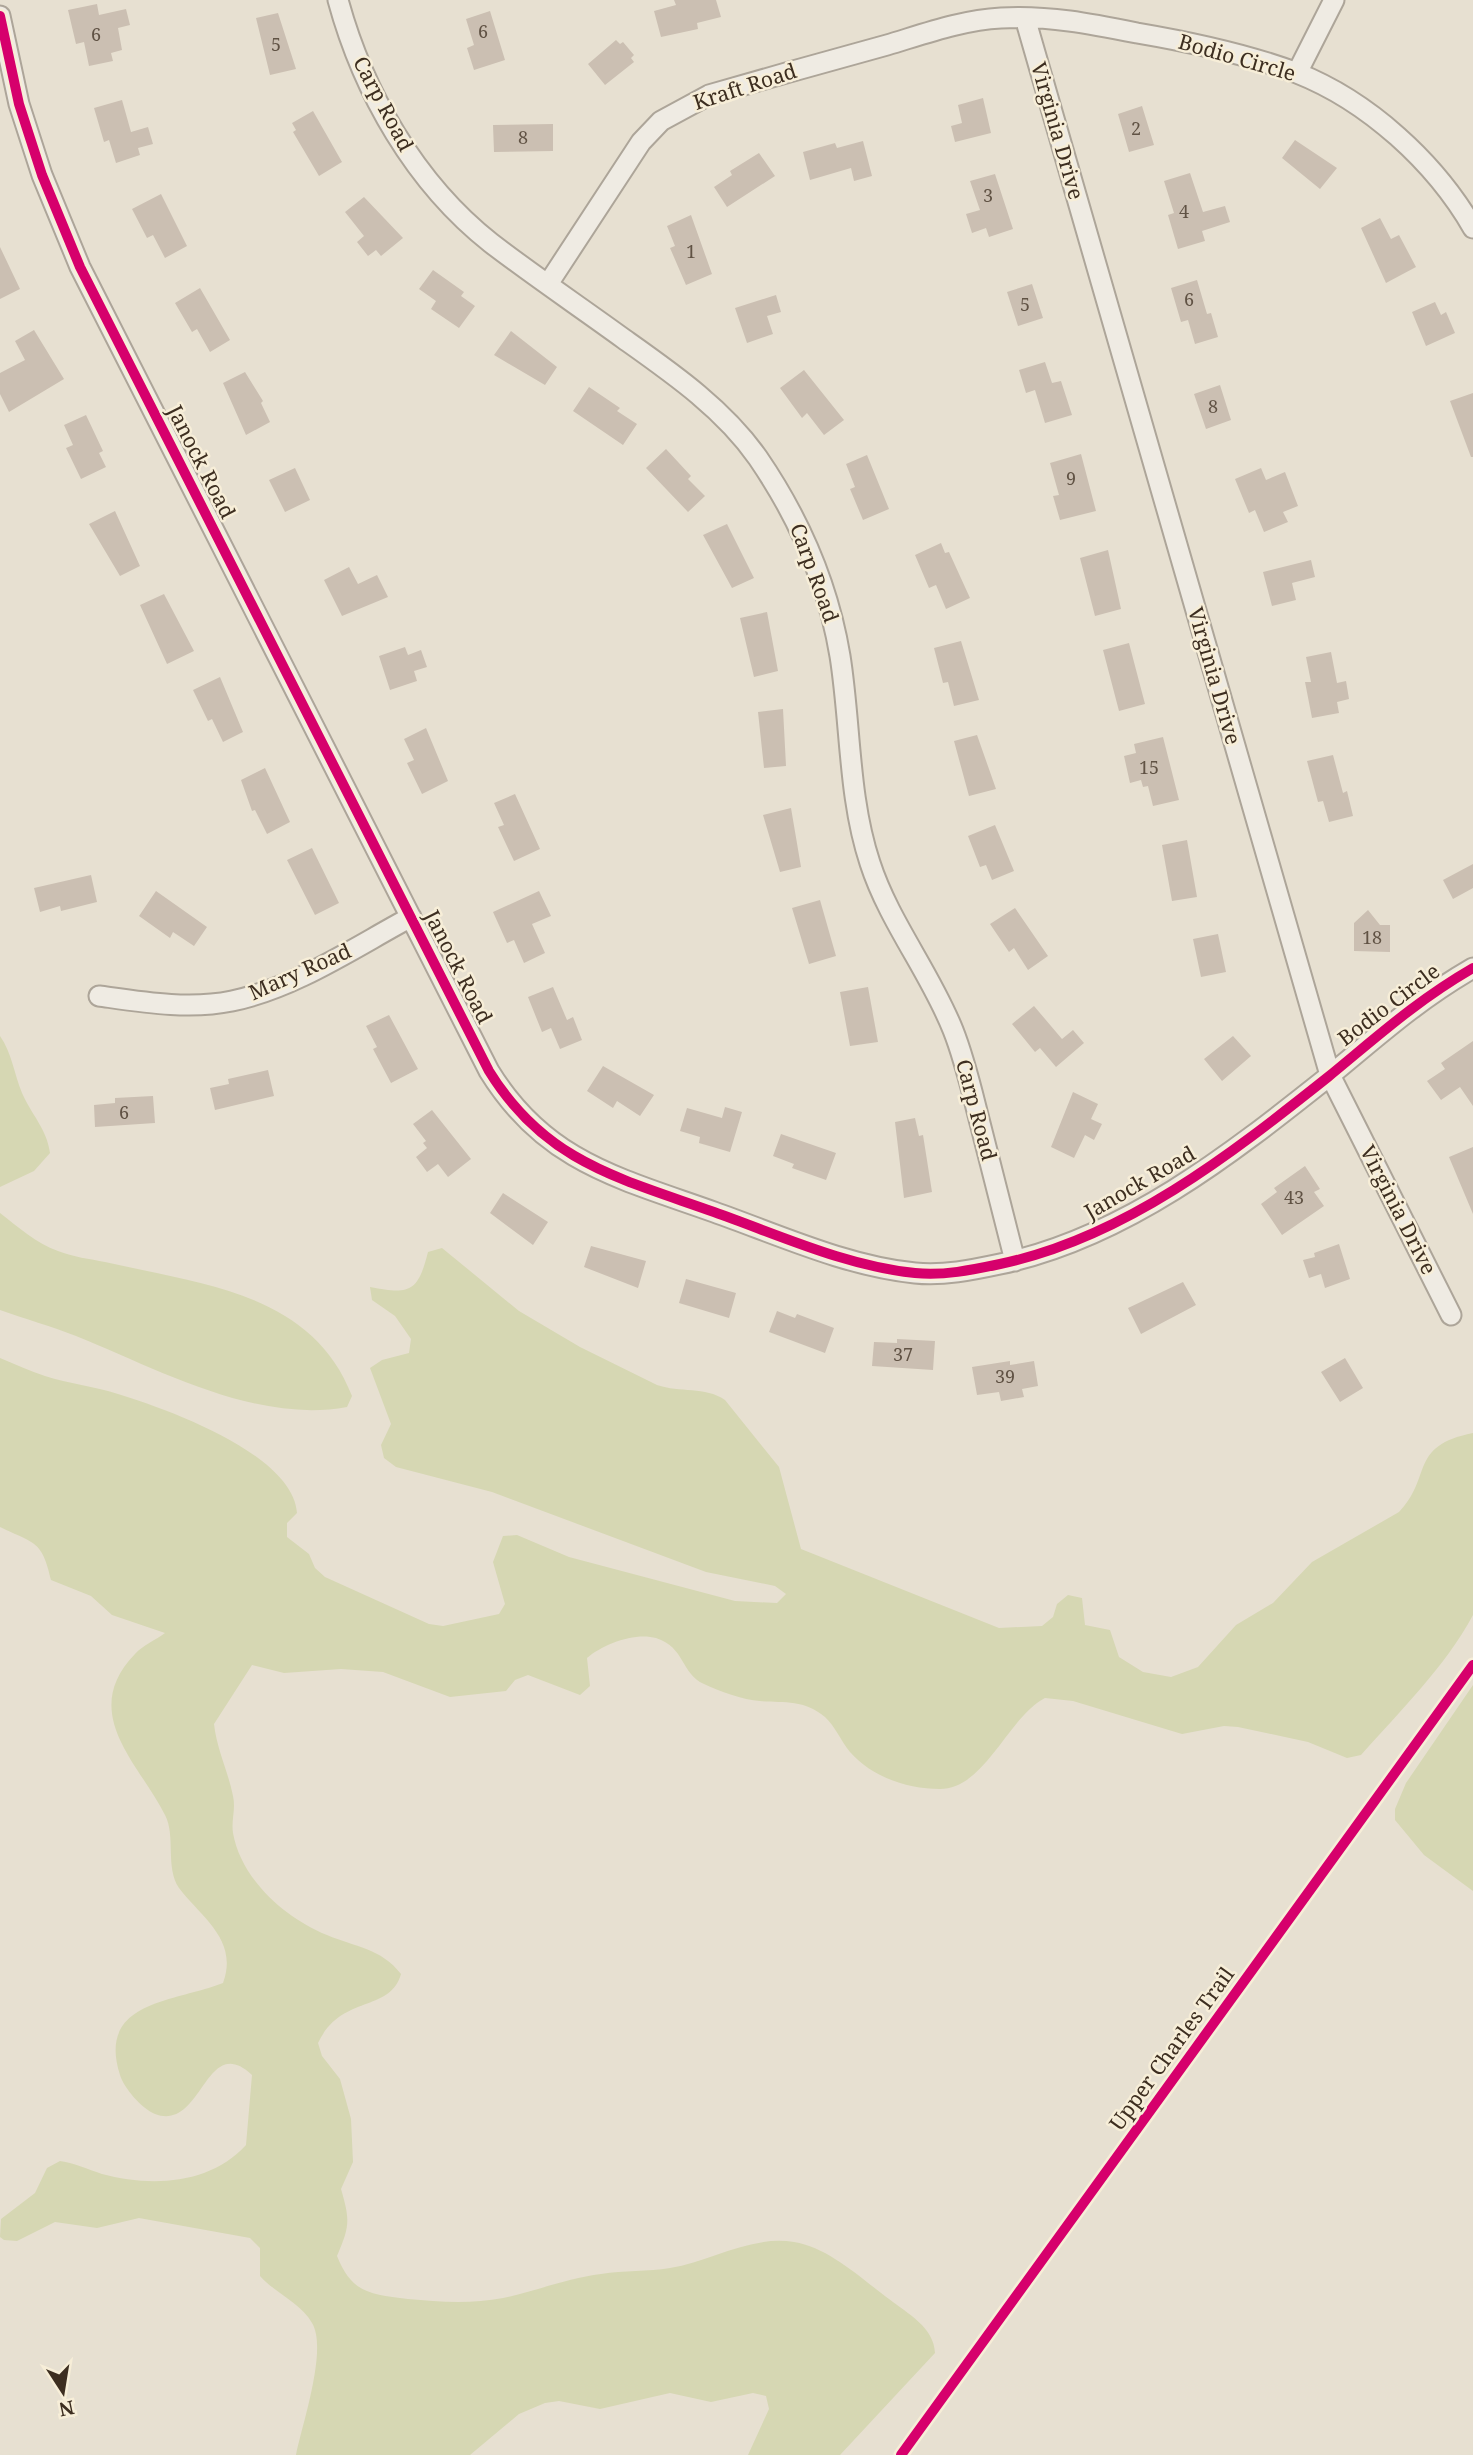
<svg xmlns="http://www.w3.org/2000/svg" width="1473" height="2455" viewBox="0 0 1473 2455" font-family="'Noto Serif',serif">
  <style>
    .green { fill: #d6d7b3 }
    .building { fill: #cbbfb2 }
    .lines { fill: none; stroke-linecap: round; stroke-linejoin: round }
    .street-casing { stroke: #ada599; stroke-width: 23 }
    .street { stroke: #efebe3; stroke-width: 19 }
    .cycleway-casing { stroke: #f7eed8; stroke-width: 15 }
    .cycleway { stroke: #d6006c; stroke-width: 10 }
    .labels { text-anchor: middle; stroke-width: 5; stroke-linejoin: round; paint-order: stroke }
    .number-label { font-size: 18px; fill: #605244 }
    .street-label { font-size: 21px; fill: #3d2e20; stroke: #f7eed8 }
  </style>
  <rect width="100%" height="100%" fill="#e7e0d1"/>
  <!-- green -->
  <path class="green" d="M 0,1036 C 12,1053 14,1074 22,1093 C 31,1114 47,1129 50,1153 L 34,1171 L 0,1187 Z
    M 0,1213 C 18,1227 36,1243 58,1251 C 73,1257 90,1259 105,1262 C 200,1284 312,1292 352,1396 L 347,1407 C 256,1424 158,1369 76,1336 C 51,1326 25,1319 0,1310 Z
    M 442,1248 L 519,1311 L 580,1347 L 657,1385 C 680,1393 705,1386 725,1400 L 779,1467 L 801,1549 L 999,1628 L 1042,1626 L 1053,1617 L 1057,1604 L 1068,1595 L 1082,1598 L 1085,1625 L 1110,1630 L 1119,1657 L 1143,1672 L 1171,1677 L 1198,1667 L 1236,1625 L 1273,1603 L 1312,1562 L 1399,1512 C 1433,1477 1408,1446 1473,1433 L 1473,1615 C 1445,1667 1400,1711 1361,1755 L 1347,1758 L 1308,1742 L 1238,1727 L 1224,1726 L 1182,1734 L 1073,1701 L 1045,1698 C 1008,1717 985,1789 940,1789 C 907,1789 872,1777 850,1752 C 841,1741 835,1726 825,1717 C 804,1699 784,1703 760,1701 C 743,1700 719,1691 704,1684 C 681,1674 685,1647 656,1638 C 635,1632 603,1644 587,1658 L 590,1686 L 580,1695 L 528,1675 L 515,1680 L 506,1691 L 450,1697 L 383,1672 L 341,1669 L 284,1673 L 252,1665 L 214,1724 C 217,1750 228,1771 233,1796 C 236,1809 231,1820 233,1833 C 241,1879 285,1918 327,1935 C 355,1947 381,1948 401,1974 C 390,2013 341,1994 318,2043 L 322,2056 L 340,2079 L 351,2119 L 353,2162 L 341,2189 C 350,2220 350,2226 337,2256 C 352,2294 371,2294 408,2299 C 439,2302 472,2304 503,2298 C 536,2291 568,2278 601,2274 C 624,2270 648,2272 670,2268 C 711,2261 751,2235 794,2242 C 828,2247 862,2279 889,2299 C 908,2314 934,2327 935,2353 L 840,2455 L 748,2455 L 769,2409 L 766,2396 L 753,2393 L 711,2402 L 670,2393 L 600,2409 L 559,2401 L 545,2403 L 519,2414 L 470,2455 L 296,2455 C 302,2425 328,2349 312,2323 C 301,2303 275,2293 260,2276 L 260,2248 L 250,2238 L 139,2218 L 97,2228 L 55,2222 L 17,2241 L 4,2240 L 0,2237 L 1,2219 L 35,2193 L 47,2168 L 60,2161 C 75,2163 87,2169 102,2174 C 150,2187 210,2185 246,2145 L 252,2075 C 205,2031 203,2132 155,2114 C 141,2108 124,2088 120,2075 C 96,2000 176,2002 223,1983 C 239,1940 201,1917 179,1888 C 165,1867 176,1836 165,1815 C 139,1763 78,1713 135,1654 C 143,1645 156,1640 165,1633 L 112,1615 L 91,1596 L 51,1580 C 42,1540 35,1544 0,1527 L 0,1358 C 15,1364 30,1371 45,1376 C 69,1384 94,1386 118,1394 C 167,1409 293,1454 297,1513 L 287,1523 L 287,1537 L 309,1554 L 315,1568 L 325,1577 L 429,1624 L 443,1626 L 499,1614 L 505,1604 L 493,1562 L 503,1536 L 517,1535 L 569,1557 L 735,1601 L 777,1603 L 786,1594 L 775,1586 L 706,1572 L 492,1492 L 396,1467 L 384,1458 L 381,1445 L 391,1424 L 370,1368 L 382,1360 L 409,1353 L 411,1339 L 395,1316 L 372,1300 L 370,1287 C 410,1295 418,1292 428,1252 Z
    M 1473,1685 L 1473,1891 L 1424,1855 L 1395,1820 L 1395,1809 L 1406,1783 Z"/>
  <!-- building -->
  <path class="building" d="M 674,0 L 716,0 L 721,17 L 697,23 L 698,29 L 661,37 L 654,11 L 676,5 Z
    M 97,4 L 99,15 L 126,9 L 130,25 L 118,28 L 122,50 L 111,53 L 113,61 L 89,66 L 84,42 L 76,44 L 68,10 Z
    M 490,11 L 505,60 L 474,70 L 467,48 L 474,45 L 466,19 Z
    M 278,13 L 296,69 L 270,75 L 256,18 Z
    M 616,40 L 620,44 L 623,42 L 634,55 L 631,58 L 634,62 L 605,85 L 588,64 Z
    M 983,98 L 991,133 L 955,142 L 951,126 L 962,123 L 958,105 Z
    M 122,100 L 131,132 L 148,127 L 153,144 L 138,148 L 140,155 L 116,163 L 109,140 L 104,142 L 94,108 Z
    M 1142,106 L 1154,145 L 1129,152 L 1118,114 Z
    M 313,111 L 342,162 L 319,176 L 293,132 L 296,130 L 292,123 Z
    M 553,124 L 553,151 L 494,152 L 493,125 Z
    M 1295,140 L 1337,168 L 1320,189 L 1282,158 Z
    M 863,141 L 872,176 L 854,181 L 851,168 L 810,180 L 803,152 L 835,143 L 837,148 Z
    M 759,153 L 775,176 L 727,207 L 714,187 L 732,175 L 730,171 Z
    M 1190,173 L 1203,212 L 1225,206 L 1230,222 L 1202,231 L 1205,241 L 1178,249 L 1168,215 L 1174,213 L 1164,181 Z
    M 995,174 L 1013,229 L 989,237 L 986,228 L 972,233 L 966,214 L 980,210 L 970,181 Z
    M 161,194 L 187,246 L 165,258 L 153,235 L 147,238 L 132,209 Z
    M 364,197 L 403,238 L 381,256 L 376,250 L 368,256 L 357,242 L 364,236 L 345,212 Z
    M 691,215 L 712,274 L 686,285 L 670,248 L 675,246 L 667,226 Z
    M 1380,218 L 1391,239 L 1399,235 L 1416,267 L 1386,283 L 1361,228 Z
    M 0,247 L 20,289 L 0,299 Z
    M 433,270 L 464,292 L 461,296 L 475,306 L 459,328 L 431,309 L 436,301 L 419,289 Z
    M 1197,280 L 1207,314 L 1211,313 L 1218,337 L 1195,344 L 1188,320 L 1181,322 L 1171,288 Z
    M 1032,284 L 1043,318 L 1018,326 L 1007,292 Z
    M 200,288 L 230,340 L 210,352 L 197,329 L 192,332 L 175,303 Z
    M 776,295 L 781,312 L 767,316 L 773,334 L 747,343 L 735,308 Z
    M 1435,302 L 1441,315 L 1446,312 L 1455,333 L 1426,346 L 1412,312 Z
    M 34,330 L 64,379 L 9,412 L 0,394 L 0,373 L 25,360 L 15,341 Z
    M 511,331 L 557,367 L 545,385 L 494,355 Z
    M 1045,362 L 1052,383 L 1061,381 L 1072,415 L 1045,423 L 1035,390 L 1026,393 L 1019,370 Z
    M 804,370 L 844,420 L 824,435 L 807,413 L 802,418 L 780,388 Z
    M 245,372 L 263,401 L 261,403 L 270,422 L 246,435 L 223,383 Z
    M 1220,385 L 1231,420 L 1206,429 L 1194,394 Z
    M 589,387 L 620,408 L 617,411 L 637,424 L 623,445 L 573,411 Z
    M 1473,393 L 1473,457 L 1471,457 L 1450,401 Z
    M 86,415 L 103,451 L 99,453 L 106,467 L 81,479 L 66,448 L 73,445 L 64,425 Z
    M 666,449 L 691,476 L 688,479 L 705,496 L 688,512 L 646,468 Z
    M 1081,454 L 1096,511 L 1060,520 L 1053,496 L 1059,495 L 1050,463 Z
    M 867,455 L 889,509 L 863,520 L 850,489 L 855,487 L 846,464 Z
    M 295,468 L 310,500 L 285,512 L 269,480 Z
    M 1261,468 L 1266,480 L 1285,472 L 1298,506 L 1283,512 L 1288,522 L 1264,532 L 1255,510 L 1249,513 L 1235,479 Z
    M 115,511 L 140,566 L 120,576 L 89,524 Z
    M 727,524 L 754,578 L 732,588 L 703,535 Z
    M 941,543 L 945,553 L 949,552 L 970,598 L 946,609 L 936,585 L 929,588 L 915,555 Z
    M 1108,550 L 1121,609 L 1095,616 L 1080,558 Z
    M 1311,560 L 1315,577 L 1292,583 L 1296,600 L 1272,606 L 1263,572 Z
    M 349,567 L 358,584 L 377,575 L 388,597 L 342,616 L 324,580 Z
    M 164,594 L 194,651 L 167,664 L 140,605 Z
    M 767,612 L 778,671 L 754,677 L 740,618 Z
    M 961,641 L 979,700 L 954,706 L 948,682 L 943,683 L 934,648 Z
    M 1129,643 L 1145,704 L 1119,711 L 1103,650 Z
    M 405,647 L 408,655 L 421,650 L 427,667 L 414,671 L 417,681 L 390,690 L 379,656 Z
    M 1331,652 L 1337,683 L 1346,681 L 1349,699 L 1337,702 L 1339,713 L 1312,718 L 1305,682 L 1311,682 L 1306,657 Z
    M 220,677 L 243,732 L 223,742 L 212,719 L 208,721 L 193,690 Z
    M 783,709 L 786,766 L 764,768 L 758,712 Z
    M 426,728 L 448,781 L 422,794 L 407,763 L 414,760 L 404,739 Z
    M 977,735 L 996,789 L 969,796 L 954,741 Z
    M 1163,737 L 1179,800 L 1153,806 L 1148,786 L 1143,787 L 1141,780 L 1130,783 L 1124,756 L 1136,753 L 1134,744 Z
    M 1333,755 L 1343,793 L 1347,791 L 1353,816 L 1329,822 L 1323,801 L 1318,802 L 1307,761 Z
    M 265,768 L 290,822 L 267,834 L 255,810 L 252,811 L 241,780 Z
    M 515,794 L 540,849 L 514,861 L 498,827 L 504,825 L 494,803 Z
    M 791,808 L 801,867 L 780,872 L 763,815 Z
    M 995,825 L 1014,871 L 992,880 L 986,865 L 980,867 L 968,836 Z
    M 1187,840 L 1197,897 L 1172,901 L 1162,845 Z
    M 312,848 L 339,903 L 315,915 L 287,860 Z
    M 1473,864 L 1473,888 L 1453,899 L 1443,880 Z
    M 91,875 L 97,902 L 61,911 L 60,906 L 40,912 L 34,888 Z
    M 156,891 L 207,927 L 194,946 L 173,932 L 170,938 L 139,916 Z
    M 539,891 L 551,916 L 532,924 L 545,953 L 524,963 L 514,940 L 507,943 L 493,912 Z
    M 820,900 L 836,956 L 809,964 L 792,908 Z
    M 1015,908 L 1048,956 L 1028,970 L 1014,948 L 1009,952 L 990,924 Z
    M 1368,910 L 1380,925 L 1390,925 L 1390,952 L 1354,951 L 1354,923 Z
    M 1218,934 L 1226,972 L 1201,977 L 1193,939 Z
    M 553,987 L 567,1020 L 573,1017 L 582,1040 L 560,1049 L 551,1028 L 542,1032 L 528,997 Z
    M 868,987 L 878,1042 L 850,1046 L 840,992 Z
    M 1034,1006 L 1062,1039 L 1073,1030 L 1084,1043 L 1056,1067 L 1040,1048 L 1035,1052 L 1012,1024 Z
    M 389,1015 L 418,1069 L 391,1083 L 373,1049 L 377,1047 L 366,1026 Z
    M 1233,1036 L 1251,1056 L 1222,1081 L 1204,1059 Z
    M 1473,1041 L 1473,1106 L 1460,1087 L 1441,1100 L 1427,1081 L 1445,1069 L 1441,1063 Z
    M 603,1066 L 654,1095 L 640,1116 L 617,1101 L 613,1108 L 587,1091 Z
    M 268,1070 L 274,1096 L 215,1110 L 210,1088 L 229,1084 L 228,1079 Z
    M 1073,1092 L 1098,1104 L 1091,1119 L 1102,1124 L 1094,1140 L 1085,1135 L 1074,1158 L 1051,1147 Z
    M 153,1096 L 155,1123 L 95,1127 L 94,1105 L 115,1103 L 115,1098 Z
    M 725,1107 L 742,1112 L 730,1152 L 699,1143 L 700,1137 L 680,1131 L 687,1108 L 722,1118 Z
    M 432,1110 L 471,1159 L 448,1177 L 438,1164 L 427,1172 L 416,1157 L 427,1148 L 423,1143 L 426,1141 L 413,1124 Z
    M 915,1118 L 919,1136 L 923,1135 L 932,1192 L 904,1198 L 895,1122 Z
    M 781,1134 L 836,1153 L 826,1180 L 792,1168 L 794,1164 L 773,1156 Z
    M 1473,1147 L 1473,1214 L 1449,1157 Z
    M 1305,1166 L 1320,1189 L 1314,1192 L 1324,1206 L 1282,1235 L 1261,1204 L 1277,1192 L 1274,1188 Z
    M 503,1193 L 548,1222 L 533,1245 L 490,1213 Z
    M 1339,1244 L 1350,1279 L 1325,1288 L 1321,1274 L 1309,1278 L 1303,1260 L 1315,1257 L 1314,1253 Z
    M 591,1246 L 646,1261 L 638,1288 L 584,1267 Z
    M 686,1279 L 736,1293 L 729,1318 L 679,1303 Z
    M 1183,1282 L 1196,1305 L 1141,1334 L 1128,1308 Z
    M 777,1311 L 795,1318 L 797,1314 L 834,1328 L 825,1353 L 769,1332 Z
    M 897,1339 L 935,1341 L 933,1370 L 872,1366 L 874,1342 L 897,1343 Z
    M 1345,1358 L 1363,1388 L 1340,1402 L 1321,1372 Z
    M 1010,1361 L 1010,1365 L 1034,1361 L 1038,1386 L 1022,1389 L 1024,1397 L 1001,1401 L 999,1392 L 977,1395 L 972,1367 Z"/>
  <g class="lines">
    <defs>
      <path id="street" d="M 338,0 C 363,92 415,183 491,243 C 534,276 580,307 624,339 C 672,373 724,409 758,458 C 799,518 828,584 840,656 C 851,725 848,797 870,863 C 889,922 930,972 953,1030 C 965,1060 972,1092 980,1123 C 992,1169 1003,1215 1015,1261
        M 0,16 L 19,104 L 42,175 L 80,267 L 489,1071 C 545,1162 619,1178 714,1212 C 779,1235 846,1266 915,1273 C 943,1276 972,1270 1000,1264 C 1124,1238 1230,1155 1328,1077 C 1378,1036 1416,1001 1473,968
        M 1025,18 L 1330,1075 L 1451,1315
        M 1297,73 L 1334,0
        M 548,284 L 641,142 L 661,121 L 709,95 C 768,78 828,61 887,45 C 924,34 962,20 1001,18 C 1047,15 1092,24 1137,33 C 1190,42 1247,54 1297,73 C 1368,101 1435,162 1473,228
        M 99,996 C 142,1002 189,1010 232,1001 C 295,988 355,947 411,917"/>
    </defs>
    <!-- street casing -->
    <use href="#street" class="street-casing"/>
    <!-- street -->
    <use href="#street" class="street"/>
    <defs>
      <path id="cycleway" d="M 0,16 L 19,104 L 42,175 L 80,267 L 489,1071 C 545,1162 619,1178 714,1212 C 779,1235 846,1266 915,1273 C 943,1276 972,1270 1000,1264 C 1124,1238 1230,1155 1328,1077 C 1378,1036 1416,1001 1473,968
        M 901,2455 L 1473,1665"/>
    </defs>
    <!-- cycleway casing -->
    <use href="#cycleway" class="cycleway-casing"/>
    <!-- cycleway -->
    <use href="#cycleway" class="cycleway"/>
  </g>
  <g class="labels">
    <!-- number labels -->
    <g class="number-label">
      <text x="483" y="38">6</text>
      <text x="96" y="41">6</text>
      <text x="276" y="51">5</text>
      <text x="1136" y="135">2</text>
      <text x="523" y="144">8</text>
      <text x="988" y="202">3</text>
      <text x="1184" y="218">4</text>
      <text x="691" y="258">1</text>
      <text x="1189" y="306">6</text>
      <text x="1025" y="311">5</text>
      <text x="1213" y="413">8</text>
      <text x="1071" y="485">9</text>
      <text x="1149" y="774">15</text>
      <text x="1372" y="944">18</text>
      <text x="124" y="1119">6</text>
      <text x="1294" y="1204">43</text>
      <text x="903" y="1361">37</text>
      <text x="1005" y="1383">39</text>
    </g>
    <!-- street labels -->
    <g class="street-label">
      <text transform="translate(1237 58) rotate(16)" y="7">Bodio Circle</text>
      <text transform="translate(745 87) rotate(-18)" y="7">Kraft Road</text>
      <text transform="translate(383 104) rotate(62)" y="7">Carp Road</text>
      <text transform="translate(1057 131) rotate(74)" y="7">Virginia Drive</text>
      <text transform="translate(201 462) rotate(63)" y="7">Janock Road</text>
      <text transform="translate(814 573) rotate(70)" y="7">Carp Road</text>
      <text transform="translate(1214 676) rotate(74)" y="7">Virginia Drive</text>
      <text transform="translate(458 967) rotate(63)" y="7">Janock Road</text>
      <text transform="translate(300 972) rotate(-24)" y="7">Mary Road</text>
      <text transform="translate(1389 1005) rotate(-37)" y="7">Bodio Circle</text>
      <text transform="translate(976 1110) rotate(75)" y="7">Carp Road</text>
      <text transform="translate(1140 1183) rotate(-30)" y="7">Janock Road</text>
      <text transform="translate(1398 1210) rotate(63)" y="7">Virginia Drive</text>
      <text transform="translate(1172 2049) rotate(-54)" y="7">Upper Charles Trail</text>
    </g>
  </g>
  <!-- north arrow -->
  <g transform="translate(63 2392) rotate(168)" stroke="#f7eed8" stroke-width="5" paint-order="stroke">
  <path d="M0-5L12 26L0 18L-12 26Z" fill="#3d2e20"/>
  <text y="-10" font-size="19" font-weight="bold" text-anchor="middle" fill="#3d2e20">N</text>
  </g>
</svg>
